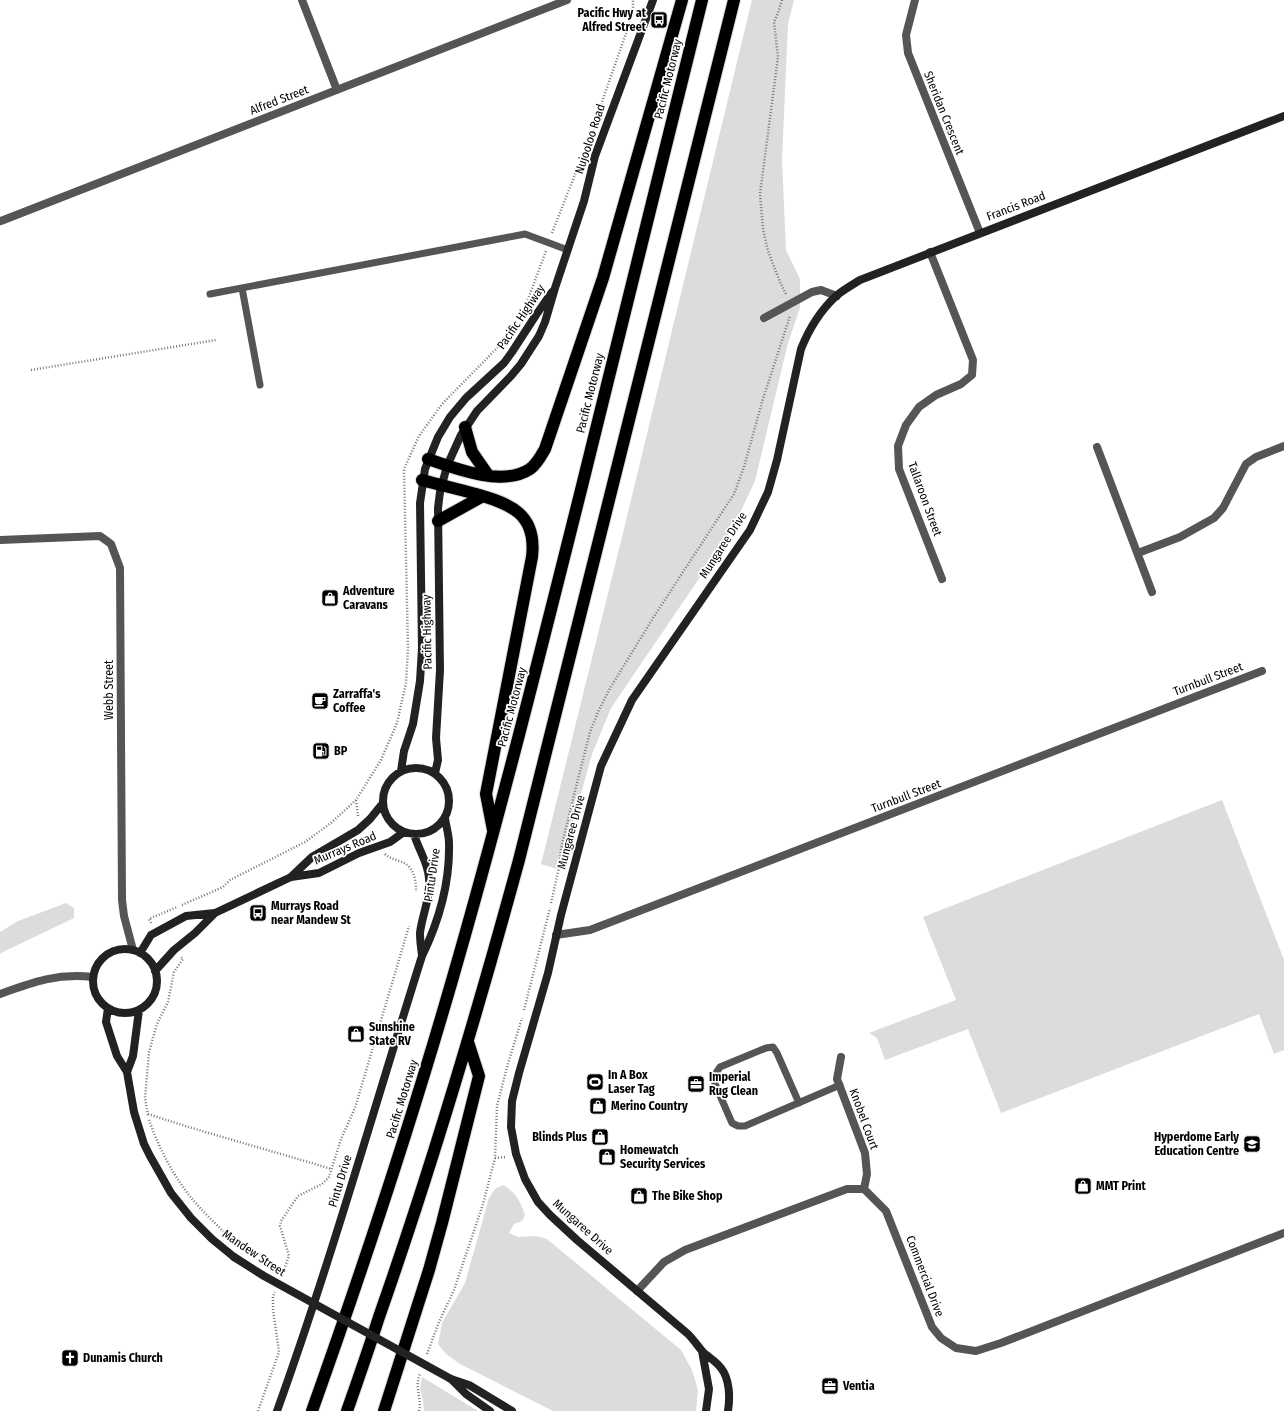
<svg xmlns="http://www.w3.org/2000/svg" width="1284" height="1411" viewBox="0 0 1284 1411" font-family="'Fira Sans Condensed',sans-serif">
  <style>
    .green { fill: #dcdcdc }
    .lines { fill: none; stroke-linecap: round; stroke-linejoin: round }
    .highway-casing { stroke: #dbdbdb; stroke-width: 14 }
    .path { stroke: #777; stroke-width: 2.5; stroke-dasharray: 1 2; stroke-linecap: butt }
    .lane { stroke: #555; stroke-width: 7 }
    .street { stroke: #555; stroke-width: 8 }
    .secondary { stroke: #222; stroke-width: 8 }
    .highway { stroke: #000; stroke-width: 12 }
    .secondary-bridge { stroke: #222; stroke-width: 8 }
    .labels { text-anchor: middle; stroke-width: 3.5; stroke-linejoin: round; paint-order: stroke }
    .poi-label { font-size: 12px; font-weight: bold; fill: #000; stroke: #fff; text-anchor: start }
    .street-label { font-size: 12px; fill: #000; stroke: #fff }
  </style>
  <rect width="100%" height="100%" fill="#fff"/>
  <!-- green -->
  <path class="green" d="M 752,0 L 794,0 L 788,24 L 782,160 L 786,250 L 800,279 L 800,308 L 788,343 L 755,481 L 732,530 L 611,708 L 592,754 L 560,870 L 541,864 L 623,533 Z
    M 1222,800 L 1284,960 L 1284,1050 L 1274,1054 L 1259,1014 L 1001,1113 L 968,1029 L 885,1060 L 877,1038 L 869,1033 L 956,1000 L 923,917 Z
    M 66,903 L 74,908 L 74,918 L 3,952 L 0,954 L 0,932 L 18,921 Z
    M 503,1185 C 517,1193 520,1201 525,1215 L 522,1221 L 514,1224 L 509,1233 L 518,1237 L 536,1236 L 547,1239 L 681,1350 L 692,1370 L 698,1390 L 696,1411 L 553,1411 L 460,1364 L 446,1354 L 438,1344 L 442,1323 L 465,1283 L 489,1198 L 495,1189 Z
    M 422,1377 L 478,1411 L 424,1411 L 423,1400 L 420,1389 Z"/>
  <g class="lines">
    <defs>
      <path id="highway" d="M 465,427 L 472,452 L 488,475
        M 428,459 C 456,469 503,487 530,469 C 537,464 541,456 545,449 L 603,278 L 682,0
        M 422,480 C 440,485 458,489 476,494 C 511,504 537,514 532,557 L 486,794 L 493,830
        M 438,521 L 483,496
        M 312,1411 C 363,1268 411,1123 453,977 C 500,814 541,650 582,486 C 622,324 662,162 702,0
        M 347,1411 C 358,1380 369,1348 379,1317 C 432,1166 477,1014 519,860 L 734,0
        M 384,1411 L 429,1270 L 442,1223 L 479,1076 L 468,1042"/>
    </defs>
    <!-- highway casing -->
    <use href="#highway" class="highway-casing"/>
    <!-- path -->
    <path class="path" d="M 782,0 L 778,13 L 774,22 L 778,57 L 760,194 L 763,229 L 768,251 L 780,282 L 786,294
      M 598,113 L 629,25 L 633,9 L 633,0
      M 552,233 L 583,154
      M 519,319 L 528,299 L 546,251
      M 31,370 L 216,340
      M 358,816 L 356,800 L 381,760 L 397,723 L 406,683 L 408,648 L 404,469 L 419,436 L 442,404 L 505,340
      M 385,854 C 389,858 394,859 399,861 C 414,865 416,879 416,892
      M 551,903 L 560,863 L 561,849 L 574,795 L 590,732 L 598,712 L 609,690 L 653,618 L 734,494 L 744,467 L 762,402 L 790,316
      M 182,905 L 223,887 L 230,880 L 305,842 L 331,823 L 356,800
      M 151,923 L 149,919 L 177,907
      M 524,1010 L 550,908
      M 148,1114 C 208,1134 270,1150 331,1169
      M 148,1115 L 145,1098 L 149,1052 L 157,1024 L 168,1002 L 174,972 L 183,959 L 181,957
      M 149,1120 C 159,1148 174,1178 194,1201 C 206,1215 220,1228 233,1241
      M 495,1158 L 506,1157
      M 282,1275 L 289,1256 L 280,1226 L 281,1221 L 298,1196 L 322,1184 L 329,1177 L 341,1139 L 355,1108 L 409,926
      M 427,1354 L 439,1322 L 454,1290 L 483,1204 L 495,1158 L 497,1106 L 507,1067 L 522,1018
      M 258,1411 L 279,1352 L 273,1309 L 273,1296 L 275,1292
      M 419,1411 C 422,1397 414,1388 420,1374"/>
    <!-- lane -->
    <path class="lane" d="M 242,288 L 260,385
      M 210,294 L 525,234 L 568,250
      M 799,1103 L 777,1053 L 773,1047 L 766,1048 L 720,1067 L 714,1076 L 715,1084 L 732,1123 L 738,1126 L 745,1126 L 840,1085"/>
    <!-- street -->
    <path class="street" d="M 302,0 L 337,90
      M 915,0 L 906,35 L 908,53 L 980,233
      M 1,221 L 567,0
      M 930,252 L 973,360 L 972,375 L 961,384 L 936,395 L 919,407 L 906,425 L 898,446 L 899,469 L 942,579
      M 764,318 L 812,292 L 821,290 L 837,296
      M 1097,447 L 1152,592
      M 0,540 L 100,536 L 111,544 L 120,568 L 122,900 L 124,916 L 133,950
      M 1138,553 L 1180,537 L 1214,518 L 1223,508 L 1246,464 L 1256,457 L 1284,446
      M 556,935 L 590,930 L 1262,671
      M 0,994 C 33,982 57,973 93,977
      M 841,1057 L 837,1079 L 865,1153 L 867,1174 L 864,1189
      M 637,1291 L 664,1262 L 685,1250 L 847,1189 L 864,1189 L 886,1211 L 932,1327 L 941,1338 L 956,1348 L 976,1351 L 1001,1343 L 1284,1233"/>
    <!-- secondary -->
    <path class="secondary" d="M383 801a33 33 0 1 1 66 0a33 33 0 1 1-66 0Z
      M 401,771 L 404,751 L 413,724 L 420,681 L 422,648 L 420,503 L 425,469 L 438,437 L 450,417 L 466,398 L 504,363 L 512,352 L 536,315 L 552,292
      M 435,773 L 438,760 L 436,738 L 440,670 L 438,508 L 440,492 L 447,466 L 461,435 L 477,411 L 511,376 L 521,364 L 539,336 L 545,322 L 555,288 L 584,201 L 595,156 L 653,0
      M 414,834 C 418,849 428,862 429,878 C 431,897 422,915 420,933 C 420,941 421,948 422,955
      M 291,877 L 312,857 L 358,830 L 370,819 L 383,803
      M93 981a32 32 0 1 1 64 0a32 32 0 1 1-64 0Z
      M 140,953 L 151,935 L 186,916 L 215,913 L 291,877 L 319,873 L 359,853 L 390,842 L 404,832
      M 155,971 L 174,950 L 195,933 L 215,913
      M 108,1008 L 106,1022 L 117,1056 L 127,1072 L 134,1112 L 144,1144 L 150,1156 L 171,1193 L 191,1218 L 212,1239 L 234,1257
      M 127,1072 L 133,1056 L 139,1010
      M 702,1351 L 709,1389 L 706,1411
      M 451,1379 L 469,1385 L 512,1411
      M 453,1381 L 466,1394 L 490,1411
      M 277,1411 C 331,1261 374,1108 422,956 C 439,921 450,882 449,843 C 449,835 446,826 445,818
      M 728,1411 C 730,1398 730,1379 721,1368 C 716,1361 708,1357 702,1351 C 697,1345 693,1339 688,1334 L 577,1240 L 550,1215 L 538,1202 L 525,1179 L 516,1154 L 511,1127 L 512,1101 L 519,1073 L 548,973 L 561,915 L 601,766 L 632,700 L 750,530 L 768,492 L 777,460 L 801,349 C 809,329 820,311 836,296 C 843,290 852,285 860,280 L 1284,116"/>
    <!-- highway -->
    <use href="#highway" class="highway"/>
    <!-- secondary-bridge -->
    <path class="secondary-bridge" d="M 234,1257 L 264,1276 L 451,1379"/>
  </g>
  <!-- icons -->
  <defs>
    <symbol id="bus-square" viewBox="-11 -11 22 22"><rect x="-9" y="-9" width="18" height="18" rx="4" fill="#000" stroke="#fff"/><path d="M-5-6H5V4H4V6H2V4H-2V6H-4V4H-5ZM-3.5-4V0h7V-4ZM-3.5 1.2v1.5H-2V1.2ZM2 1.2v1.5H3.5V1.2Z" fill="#fff"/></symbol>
    <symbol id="shop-square" viewBox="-11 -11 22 22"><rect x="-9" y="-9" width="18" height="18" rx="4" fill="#000" stroke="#fff"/><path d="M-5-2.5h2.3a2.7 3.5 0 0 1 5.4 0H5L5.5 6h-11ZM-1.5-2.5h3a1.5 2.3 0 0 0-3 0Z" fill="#fff"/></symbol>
    <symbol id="cafe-square" viewBox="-11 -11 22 22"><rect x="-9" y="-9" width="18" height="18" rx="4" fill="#000" stroke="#fff"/><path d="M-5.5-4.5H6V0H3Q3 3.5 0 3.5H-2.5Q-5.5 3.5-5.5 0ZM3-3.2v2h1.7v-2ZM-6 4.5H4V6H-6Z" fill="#fff"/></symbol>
    <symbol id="fuel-square" viewBox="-11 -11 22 22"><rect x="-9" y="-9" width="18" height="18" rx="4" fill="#000" stroke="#fff"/><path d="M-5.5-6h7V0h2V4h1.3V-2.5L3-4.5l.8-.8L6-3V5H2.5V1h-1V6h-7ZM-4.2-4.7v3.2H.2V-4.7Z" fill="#fff"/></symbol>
    <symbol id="stadium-square" viewBox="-11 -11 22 22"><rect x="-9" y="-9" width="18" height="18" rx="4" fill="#000" stroke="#fff"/><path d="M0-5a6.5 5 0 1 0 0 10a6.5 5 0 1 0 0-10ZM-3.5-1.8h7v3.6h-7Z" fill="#fff"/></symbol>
    <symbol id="office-square" viewBox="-11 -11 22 22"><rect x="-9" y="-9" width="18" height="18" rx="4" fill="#000" stroke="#fff"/><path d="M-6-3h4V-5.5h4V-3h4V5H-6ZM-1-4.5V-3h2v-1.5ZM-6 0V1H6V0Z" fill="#fff"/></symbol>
    <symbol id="school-square" viewBox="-11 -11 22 22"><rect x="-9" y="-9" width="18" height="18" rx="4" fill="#000" stroke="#fff"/><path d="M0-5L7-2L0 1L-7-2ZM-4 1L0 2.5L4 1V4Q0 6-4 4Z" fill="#fff"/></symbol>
    <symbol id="church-square" viewBox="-11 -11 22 22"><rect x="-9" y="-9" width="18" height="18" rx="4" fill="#000" stroke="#fff"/><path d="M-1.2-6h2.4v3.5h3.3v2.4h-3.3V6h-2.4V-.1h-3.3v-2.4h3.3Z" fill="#fff"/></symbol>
  </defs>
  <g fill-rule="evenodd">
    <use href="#bus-square" x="649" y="10" width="20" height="20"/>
    <use href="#shop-square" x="320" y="588" width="20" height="20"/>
    <use href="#cafe-square" x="310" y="691" width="20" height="20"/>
    <use href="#fuel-square" x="311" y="741" width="20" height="20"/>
    <use href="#bus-square" x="248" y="903" width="20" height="20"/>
    <use href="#shop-square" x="346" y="1024" width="20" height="20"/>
    <use href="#stadium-square" x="585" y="1072" width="20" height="20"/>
    <use href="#office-square" x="686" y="1074" width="20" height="20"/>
    <use href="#shop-square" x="588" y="1096" width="20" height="20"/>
    <use href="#shop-square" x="590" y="1127" width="20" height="20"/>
    <use href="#school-square" x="1242" y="1134" width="20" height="20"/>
    <use href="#shop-square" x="597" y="1147" width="20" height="20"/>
    <use href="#shop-square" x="1073" y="1176" width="20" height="20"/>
    <use href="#shop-square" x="629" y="1186" width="20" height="20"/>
    <use href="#church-square" x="60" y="1348" width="20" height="20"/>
    <use href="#office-square" x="820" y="1376" width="20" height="20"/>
  </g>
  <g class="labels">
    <!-- poi labels -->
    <g class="poi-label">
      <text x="646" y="17" text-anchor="end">Pacific Hwy at<tspan x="646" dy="14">Alfred Street</tspan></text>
      <text x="343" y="595">Adventure<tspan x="343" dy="14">Caravans</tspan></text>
      <text x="333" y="698">Zarraffa's<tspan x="333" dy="14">Coffee</tspan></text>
      <text x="334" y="755">BP</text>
      <text x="271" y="910">Murrays Road<tspan x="271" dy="14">near Mandew St</tspan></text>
      <text x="369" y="1031">Sunshine<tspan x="369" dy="14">State RV</tspan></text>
      <text x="608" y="1079">In A Box<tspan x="608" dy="14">Laser Tag</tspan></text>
      <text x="709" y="1081">Imperial<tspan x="709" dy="14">Rug Clean</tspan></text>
      <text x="611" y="1110">Merino Country</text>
      <text x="587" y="1141" text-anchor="end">Blinds Plus</text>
      <text x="1239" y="1141" text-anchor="end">Hyperdome Early<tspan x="1239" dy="14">Education Centre</tspan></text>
      <text x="620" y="1154">Homewatch<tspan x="620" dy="14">Security Services</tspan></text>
      <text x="1096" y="1190">MMT Print</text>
      <text x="652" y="1200">The Bike Shop</text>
      <text x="83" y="1362">Dunamis Church</text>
      <text x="843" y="1390">Ventia</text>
    </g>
    <!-- street labels -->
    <g class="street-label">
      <text transform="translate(668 79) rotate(-76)" y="4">Pacific Motorway</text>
      <text transform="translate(279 100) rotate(-21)" y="4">Alfred Street</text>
      <text transform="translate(944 113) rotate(68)" y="4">Sheridan Crescent</text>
      <text transform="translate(590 139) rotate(-72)" y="4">Nujooloo Road</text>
      <text transform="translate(1016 206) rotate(-21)" y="4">Francis Road</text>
      <text transform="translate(521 317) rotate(-56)" y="4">Pacific Highway</text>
      <text transform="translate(590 393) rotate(-76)" y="4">Pacific Motorway</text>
      <text transform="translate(925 499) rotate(70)" y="4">Tallaroon Street</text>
      <text transform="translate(723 545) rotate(-57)" y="4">Mungaree Drive</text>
      <text transform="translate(427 632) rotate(-91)" y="4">Pacific Highway</text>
      <text transform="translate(1208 679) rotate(-21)" y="4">Turnbull Street</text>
      <text transform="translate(109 690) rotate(-90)" y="4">Webb Street</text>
      <text transform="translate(512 707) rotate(-75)" y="4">Pacific Motorway</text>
      <text transform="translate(906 796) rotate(-21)" y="4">Turnbull Street</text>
      <text transform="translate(571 832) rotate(-75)" y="4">Mungaree Drive</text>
      <text transform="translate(345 848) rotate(-23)" y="4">Murrays Road</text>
      <text transform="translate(432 875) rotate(-82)" y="4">Pintu Drive</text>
      <text transform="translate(402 1099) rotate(-73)" y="4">Pacific Motorway</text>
      <text transform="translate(864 1119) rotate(70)" y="4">Knobel Court</text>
      <text transform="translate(340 1181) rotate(-73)" y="4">Pintu Drive</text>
      <text transform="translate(583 1227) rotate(42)" y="4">Mungaree Drive</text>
      <text transform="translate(254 1253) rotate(34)" y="4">Mandew Street</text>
      <text transform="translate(925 1276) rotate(69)" y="4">Commercial Drive</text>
    </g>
  </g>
</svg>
